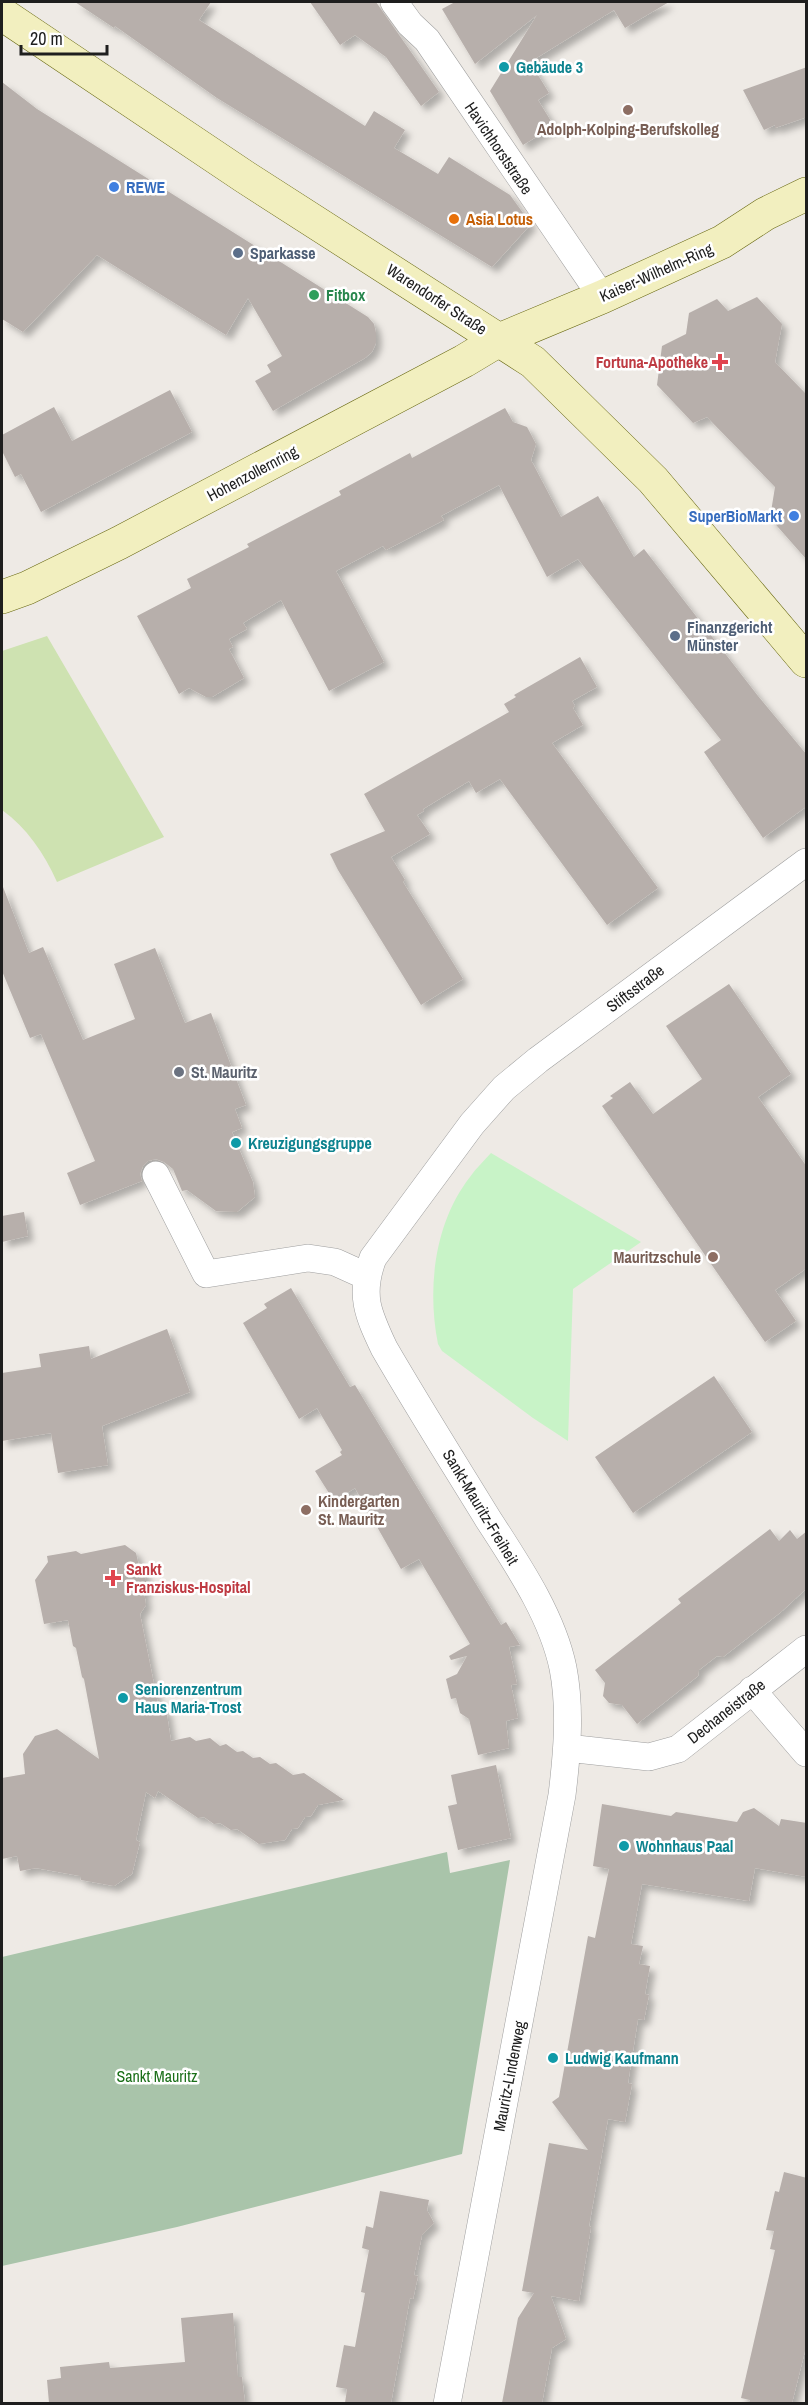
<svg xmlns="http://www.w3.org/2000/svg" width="808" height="2405" viewBox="0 0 808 2405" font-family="'Archivo Narrow',sans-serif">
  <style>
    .grass { fill: #cee2b1 }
    .cemetery { fill: #a9c4aa }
    .park { fill: #c8f3c7 }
    .building { fill: #b7afab; filter: url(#shadow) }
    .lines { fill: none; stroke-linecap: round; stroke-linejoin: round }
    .street-casing { stroke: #9f9f9f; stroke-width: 28 }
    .secondary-casing { stroke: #686812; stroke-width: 34 }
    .street { stroke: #fff; stroke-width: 27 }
    .secondary { stroke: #f2efbf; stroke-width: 33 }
    .culture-dot { fill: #0f9aa8; stroke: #fff; stroke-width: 2 }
    .education-dot { fill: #8d6e63; stroke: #fff; stroke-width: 2 }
    .shop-dot { fill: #3f7fe0; stroke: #fff; stroke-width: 2 }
    .food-dot { fill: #e8710a; stroke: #fff; stroke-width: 2 }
    .service-dot { fill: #5c6f8a; stroke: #fff; stroke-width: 2 }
    .leisure-dot { fill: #2e9e5b; stroke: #fff; stroke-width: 2 }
    .health-dot { fill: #e0444e; stroke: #fff; stroke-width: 2 }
    .worship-dot { fill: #6b7280; stroke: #fff; stroke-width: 2 }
    .labels { text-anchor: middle; stroke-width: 5; stroke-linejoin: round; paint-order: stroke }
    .culture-label { font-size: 16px; font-weight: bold; fill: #0d838f; stroke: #fff; text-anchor: start }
    .education-label { font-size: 16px; font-weight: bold; fill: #785e54; stroke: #fff }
    .street-label { font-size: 16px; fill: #1e1e1e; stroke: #fff }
    .shop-label { font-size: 16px; font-weight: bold; fill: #366cbe; stroke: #fff; text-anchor: start }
    .food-label { font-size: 16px; font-weight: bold; fill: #c56008; stroke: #fff; text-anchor: start }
    .service-label { font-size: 16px; font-weight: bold; fill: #4e5e75; stroke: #fff; text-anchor: start }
    .leisure-label { font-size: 16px; font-weight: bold; fill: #27864d; stroke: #fff; text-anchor: start }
    .health-label { font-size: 16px; font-weight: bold; fill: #be3a42; stroke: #fff; text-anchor: end }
    .worship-label { font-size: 16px; font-weight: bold; fill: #5b616d; stroke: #fff; text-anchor: start }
    .park-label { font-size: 16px; fill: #1b6f19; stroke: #fff }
  </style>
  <defs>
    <filter id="shadow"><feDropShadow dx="5.5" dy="5.5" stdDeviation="3" flood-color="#0004"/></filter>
  </defs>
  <rect width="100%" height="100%" fill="#eeeae5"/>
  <!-- grass -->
  <path class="grass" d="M 47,636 L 164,837 L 57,882 C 44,853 27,828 2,810 L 2,651 Z"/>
  <!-- cemetery -->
  <path class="cemetery" d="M 447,1852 L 450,1873 L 510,1860 L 462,2154 L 177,2227 L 2,2266 L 2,1957 Z"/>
  <!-- park -->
  <path class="park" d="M 491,1153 L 641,1242 L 573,1289 L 568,1441 L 533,1418 L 442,1351 L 438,1344 C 427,1289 434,1223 470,1177 C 476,1168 484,1161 491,1153 Z"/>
  <!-- building -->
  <path class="building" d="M 75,2 L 211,2 L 199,20 L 365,126 L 374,111 L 405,130 L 394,148 L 438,174 L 449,157 L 510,195 L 531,224 L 492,267 L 217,98 L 115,26 L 114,28 Z
    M 310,2 L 376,2 L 439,92 L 421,106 L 386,57 L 355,35 L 340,45 Z
    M 455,2 L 669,2 L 625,28 L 614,10 L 530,62 L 549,93 L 538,100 L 554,126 L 523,145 L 490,91 L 537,15 L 475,64 L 442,9 Z
    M 807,67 L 807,117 L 775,128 L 775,125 L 764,130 L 743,90 Z
    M 2,82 L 37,109 L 368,317 L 374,324 L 376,333 L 376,343 L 372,352 L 365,358 L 273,411 L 255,381 L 271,372 L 267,365 L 282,356 L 248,298 L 226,335 L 97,255 L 23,332 L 2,319 Z
    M 757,297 L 782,324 L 775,362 L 807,395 L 807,560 L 770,518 L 775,487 L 707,417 L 693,423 L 657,385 L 662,346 L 686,334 L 689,313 L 717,299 L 728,311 Z
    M 170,390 L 192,432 L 41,512 L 21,474 L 15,477 L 2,451 L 2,435 L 54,407 L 72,441 Z
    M 505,408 L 513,422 L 527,427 L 536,444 L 531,460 L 561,517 L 598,496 L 634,557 L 644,549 L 758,696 L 807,755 L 807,806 L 763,838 L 704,752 L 721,740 L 578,559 L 547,577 L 499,485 L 441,516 L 444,520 L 386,550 L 383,546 L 336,571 L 384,662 L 329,691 L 281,600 L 243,623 L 247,629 L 229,639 L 233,647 L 229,649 L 244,678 L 212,697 L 206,697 L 189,688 L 179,694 L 137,616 L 191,588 L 187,579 L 249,547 L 247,544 L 341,495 L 339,491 L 410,453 L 412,458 Z
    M 580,657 L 597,687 L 572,701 L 575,706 L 573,708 L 583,725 L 552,743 L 658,888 L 607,925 L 500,779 L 476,793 L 469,781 L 423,809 L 424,811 L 417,815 L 430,834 L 391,857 L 405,880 L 403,882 L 463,979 L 421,1005 L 338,870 L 330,854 L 385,831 L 364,794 L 509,712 L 504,704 L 516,697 L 514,695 Z
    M 2,887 L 3,887 L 29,953 L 43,947 L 83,1040 L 135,1019 L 114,964 L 155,948 L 185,1023 L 211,1013 L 246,1105 L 235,1109 L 242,1128 L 232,1132 L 253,1182 L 255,1197 L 237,1212 L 216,1211 L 187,1190 L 182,1191 L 173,1169 L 164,1162 L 156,1159 L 148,1161 L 143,1166 L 140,1174 L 142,1181 L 80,1205 L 67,1173 L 95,1161 L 41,1034 L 30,1038 L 2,971 Z
    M 729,984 L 791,1074 L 758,1097 L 807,1167 L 807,1268 L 775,1290 L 796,1321 L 765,1342 L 602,1106 L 613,1098 L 610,1096 L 630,1082 L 653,1114 L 702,1079 L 666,1026 Z
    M 24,1212 L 28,1236 L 2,1242 L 2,1216 Z
    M 291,1288 L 350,1387 L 355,1385 L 501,1625 L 506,1622 L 520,1645 L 509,1647 L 517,1684 L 511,1685 L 518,1718 L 506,1721 L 509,1748 L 478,1755 L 469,1719 L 460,1713 L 456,1698 L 451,1699 L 446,1679 L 457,1674 L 467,1656 L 451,1660 L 449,1656 L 470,1644 L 419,1559 L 401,1569 L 355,1488 L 334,1501 L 315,1471 L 342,1455 L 340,1452 L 342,1450 L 317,1408 L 299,1419 L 243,1323 L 267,1308 L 264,1304 Z
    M 167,1329 L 190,1392 L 102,1426 L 108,1465 L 58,1473 L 51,1433 L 2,1441 L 2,1373 L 41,1367 L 39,1354 L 89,1346 L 91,1359 Z
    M 714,1376 L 752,1432 L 633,1513 L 595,1457 Z
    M 770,1529 L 779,1541 L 790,1530 L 797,1539 L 807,1531 L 807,1588 L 781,1612 L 723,1657 L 717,1656 L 699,1670 L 698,1676 L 637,1724 L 622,1705 L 609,1703 L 603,1696 L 605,1683 L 595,1670 L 681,1603 L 678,1599 Z
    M 125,1545 L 136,1553 L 139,1566 L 144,1569 L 147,1587 L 144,1592 L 146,1605 L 140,1614 L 159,1709 L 166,1708 L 171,1741 L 190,1737 L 196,1741 L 210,1738 L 220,1746 L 226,1744 L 237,1752 L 243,1751 L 253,1758 L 260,1757 L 270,1764 L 276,1763 L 293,1775 L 304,1773 L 344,1800 L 318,1805 L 311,1816 L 305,1817 L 298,1828 L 292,1829 L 285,1840 L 259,1844 L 237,1829 L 231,1830 L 220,1823 L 214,1824 L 204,1817 L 198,1818 L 158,1791 L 155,1798 L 146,1792 L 136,1840 L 140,1842 L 132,1874 L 114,1886 L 81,1880 L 80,1876 L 36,1868 L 20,1871 L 17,1856 L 2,1859 L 2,1778 L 25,1774 L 23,1754 L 35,1736 L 57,1729 L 99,1759 L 84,1679 L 82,1677 L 76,1648 L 73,1646 L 68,1620 L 44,1624 L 35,1580 L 48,1562 L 47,1556 L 76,1551 L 81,1554 Z
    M 496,1765 L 511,1838 L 458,1850 L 448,1806 L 457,1804 L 451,1775 Z
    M 602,1804 L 671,1816 L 676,1812 L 737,1822 L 743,1812 L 754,1808 L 779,1826 L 781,1819 L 807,1823 L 807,1877 L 755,1868 L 749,1901 L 642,1884 L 631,1944 L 643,1946 L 639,1964 L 650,1966 L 645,1994 L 649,1995 L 644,2020 L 638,2019 L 628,2083 L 632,2084 L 625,2122 L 608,2119 L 589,2226 L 591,2227 L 579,2301 L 551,2296 L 566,2339 L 552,2348 L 542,2403 L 502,2403 L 518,2318 L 534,2293 L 522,2291 L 549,2143 L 588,2150 L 552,2102 L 559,2097 L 588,1936 L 595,1938 L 609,1869 L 593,1866 Z
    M 784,2172 L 807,2178 L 807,2343 L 792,2403 L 749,2403 L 750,2400 L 741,2398 L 775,2250 L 770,2249 L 774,2231 L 766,2230 L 775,2191 L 779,2192 Z
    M 380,2191 L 429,2200 L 427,2210 L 434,2223 L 422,2235 L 414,2275 L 418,2276 L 413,2299 L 410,2298 L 391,2403 L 345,2403 L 347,2389 L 336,2387 L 344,2345 L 355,2347 L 365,2293 L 361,2292 L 369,2250 L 362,2248 L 366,2226 L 373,2228 Z
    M 233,2313 L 238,2377 L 242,2377 L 245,2403 L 49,2403 L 47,2380 L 61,2378 L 60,2367 L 109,2362 L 110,2368 L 185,2362 L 181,2318 Z"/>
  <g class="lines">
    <defs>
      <path id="street" d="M 394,2 L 410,24 L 427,40 L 602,297
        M 156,1175 L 206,1274 L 308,1258 L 335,1262 L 366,1276
        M 752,1690 L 806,1753
        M 567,1748 L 649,1757 L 678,1749 L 806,1649
        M 447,2404 L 562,1795 C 567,1754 571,1709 563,1668 C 552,1615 517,1564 488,1519 C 453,1462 417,1405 384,1348 C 368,1314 359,1295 373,1258 L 472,1124 L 504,1088 L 538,1060 L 806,862"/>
      <path id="secondary" d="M 2,14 L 245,177 L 533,362 L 653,480 L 806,661
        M 2,597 L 27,588 L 119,543 L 464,361 L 499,340 L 602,297 L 722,242 L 765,214 L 806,194"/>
    </defs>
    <!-- street casing -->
    <use href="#street" class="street-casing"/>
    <!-- secondary casing -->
    <use href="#secondary" class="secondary-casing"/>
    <!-- street -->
    <use href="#street" class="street"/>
    <!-- secondary -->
    <use href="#secondary" class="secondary"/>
  </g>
  <!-- markers -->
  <g class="culture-dot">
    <circle cx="504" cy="67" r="6"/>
    <circle cx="236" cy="1143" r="6"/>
    <circle cx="123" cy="1698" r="6"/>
    <circle cx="624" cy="1846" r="6"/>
    <circle cx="553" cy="2058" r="6"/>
  </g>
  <g class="education-dot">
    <circle cx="628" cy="110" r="6"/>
    <circle cx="713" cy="1257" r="6"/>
    <circle cx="306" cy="1510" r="6"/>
  </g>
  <g class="shop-dot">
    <circle cx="114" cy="187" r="6"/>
    <circle cx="794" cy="516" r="6"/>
  </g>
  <circle class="food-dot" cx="454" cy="219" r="6"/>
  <g class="service-dot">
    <circle cx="238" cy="253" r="6"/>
    <circle cx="675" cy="636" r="6"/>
  </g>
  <circle class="leisure-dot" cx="314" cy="295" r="6"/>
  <g class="health-dot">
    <path d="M717 353h6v6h6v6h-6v6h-6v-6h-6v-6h6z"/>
    <path d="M110 1569h6v6h6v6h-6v6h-6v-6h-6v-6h6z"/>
  </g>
  <circle class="worship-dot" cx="179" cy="1072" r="6"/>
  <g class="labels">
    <!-- culture labels -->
    <g class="culture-label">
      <text x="516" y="73">Gebäude 3</text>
      <text x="248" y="1149">Kreuzigungsgruppe</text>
      <text x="135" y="1695">Seniorenzentrum<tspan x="135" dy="18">Haus Maria-Trost</tspan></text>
      <text x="636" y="1852">Wohnhaus Paal</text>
      <text x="565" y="2064">Ludwig Kaufmann</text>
    </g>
    <!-- education labels -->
    <g class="education-label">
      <text x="628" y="135">Adolph-Kolping-Berufskolleg</text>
      <text x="701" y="1263" text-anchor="end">Mauritzschule</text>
      <text x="318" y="1507" text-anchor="start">Kindergarten<tspan x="318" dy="18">St. Mauritz</tspan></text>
    </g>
    <!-- street labels -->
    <g class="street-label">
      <text transform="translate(499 148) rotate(56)" y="6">Havichhorststraße</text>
      <text transform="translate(656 272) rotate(-24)" y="6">Kaiser-Wilhelm-Ring</text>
      <text transform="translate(437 299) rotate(33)" y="6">Warendorfer Straße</text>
      <text transform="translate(252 473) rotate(-28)" y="6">Hohenzollernring</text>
      <text transform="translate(635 988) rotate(-37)" y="6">Stiftsstraße</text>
      <text transform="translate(481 1507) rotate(59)" y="6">Sankt-Mauritz-Freiheit</text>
      <text transform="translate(726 1711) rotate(-38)" y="6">Dechaneistraße</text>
      <text transform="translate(509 2076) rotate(-79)" y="6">Mauritz-Lindenweg</text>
    </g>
    <!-- shop labels -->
    <g class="shop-label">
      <text x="126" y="193">REWE</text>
      <text x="782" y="522" text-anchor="end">SuperBioMarkt</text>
    </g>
    <!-- food labels -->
    <g class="food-label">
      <text x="466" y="225">Asia Lotus</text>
    </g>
    <!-- service labels -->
    <g class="service-label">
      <text x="250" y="259">Sparkasse</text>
      <text x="687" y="633">Finanzgericht<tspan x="687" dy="18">Münster</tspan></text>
    </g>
    <!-- leisure labels -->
    <g class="leisure-label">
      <text x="326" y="301">Fitbox</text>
    </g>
    <!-- health labels -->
    <g class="health-label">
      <text x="708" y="368">Fortuna-Apotheke</text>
      <text x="126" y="1575" text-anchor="start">Sankt<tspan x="126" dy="18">Franziskus-Hospital</tspan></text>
    </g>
    <!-- worship labels -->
    <g class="worship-label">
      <text x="191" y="1078">St. Mauritz</text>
    </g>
    <!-- park labels -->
    <g class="park-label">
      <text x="157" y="2082">Sankt Mauritz</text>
    </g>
  </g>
  <!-- border -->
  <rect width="808" height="2405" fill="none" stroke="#1e1e1e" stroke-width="6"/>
  <!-- scale -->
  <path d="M21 45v9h86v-9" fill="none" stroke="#1e1e1e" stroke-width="3"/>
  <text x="30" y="45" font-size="18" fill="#1e1e1e" stroke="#ffffff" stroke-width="4.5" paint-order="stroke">20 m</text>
</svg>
